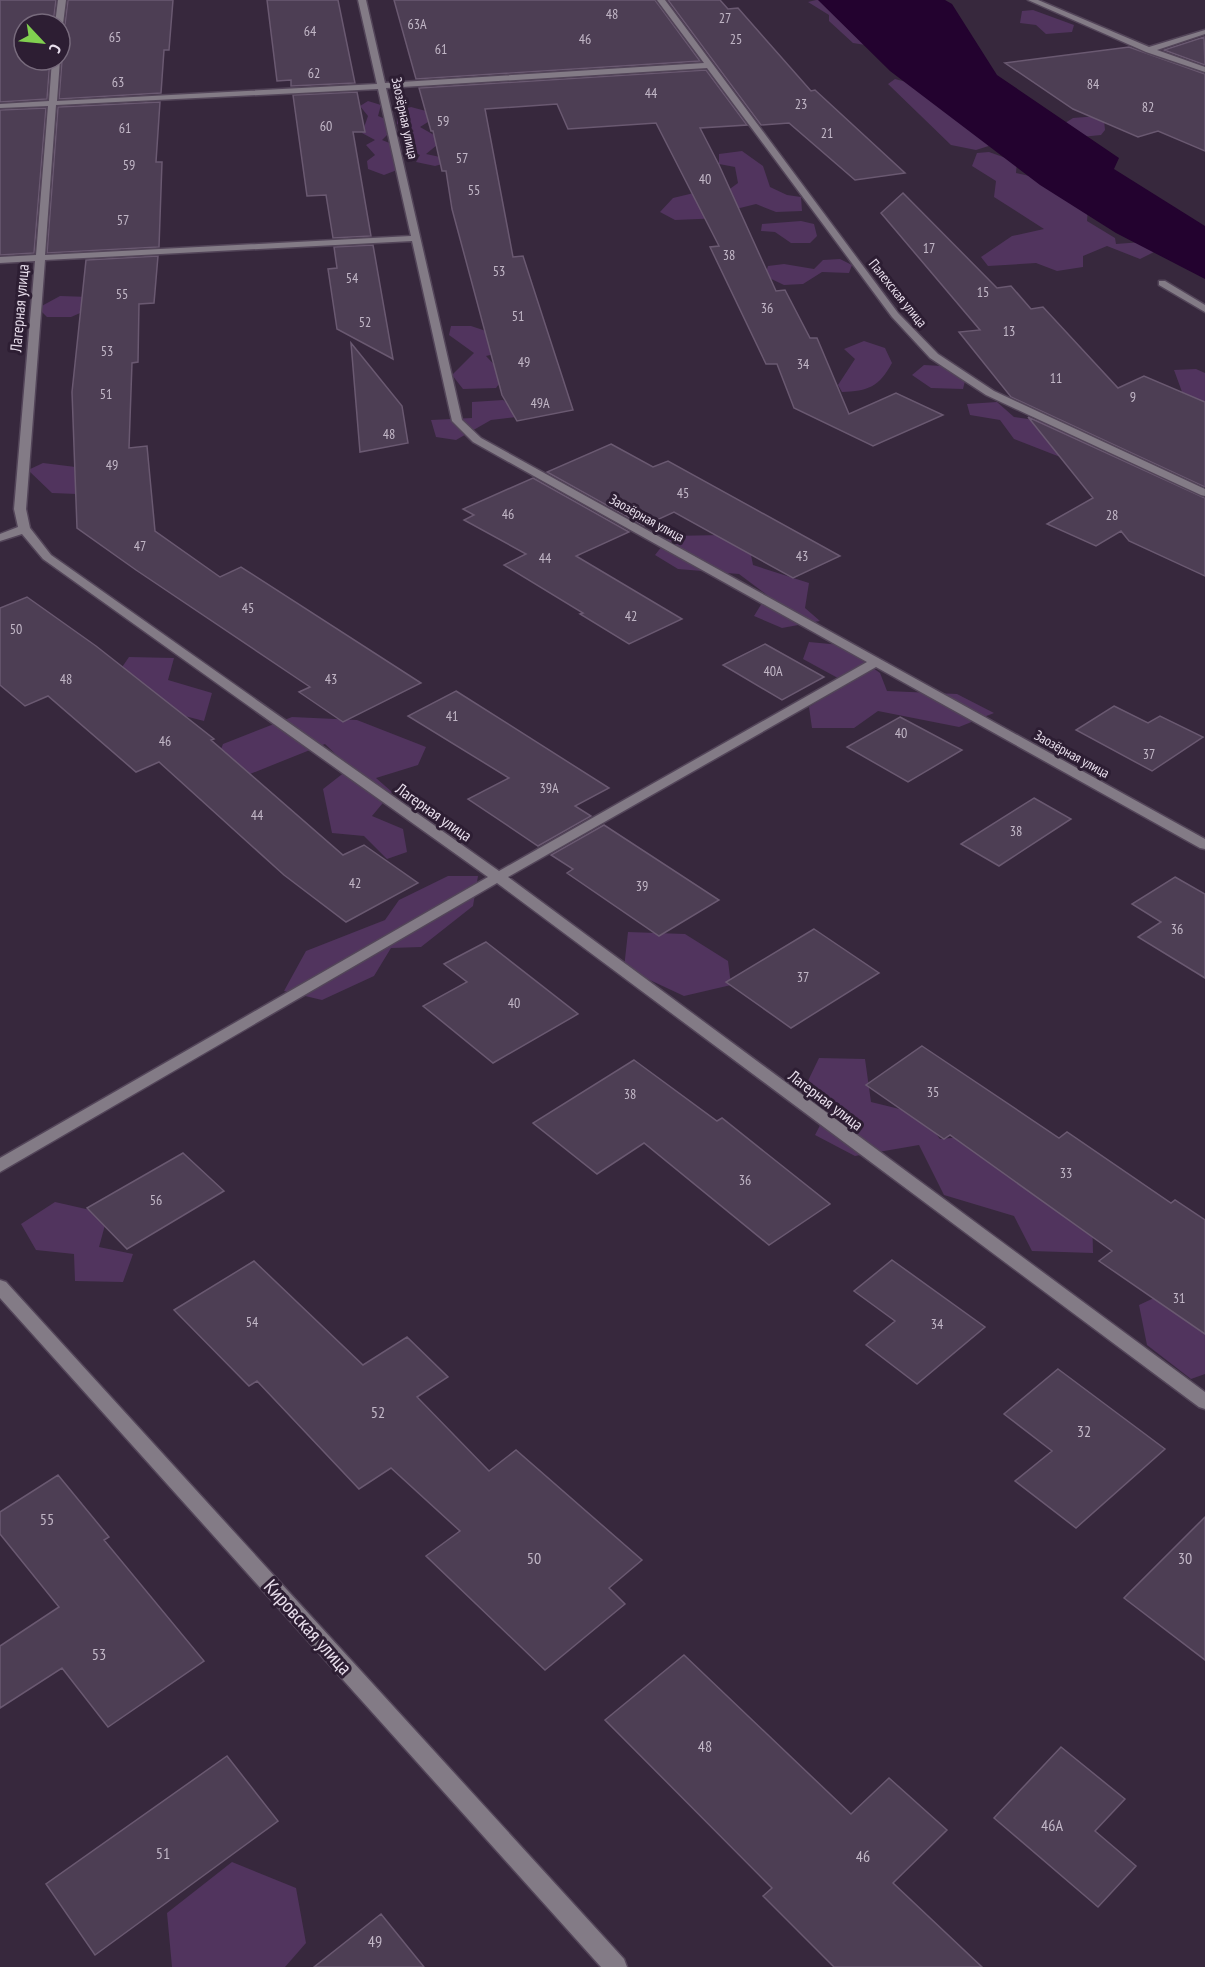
<svg xmlns="http://www.w3.org/2000/svg" width="1205" height="1967" viewBox="0 0 1205 1967" font-family="'PT Sans Narrow',sans-serif">
  <style>
    .green { fill: #51345e }
    .water { fill: #23022f }
    .building { fill: #4d3e54; stroke: #6a5971; stroke-width: 1.5 }
    .lines { fill: none; stroke-linecap: round; stroke-linejoin: round }
    .minor-casing { stroke: #534559; stroke-width: 3 }
    .minor { fill: #837b86; fill-rule: evenodd }
    .labels { text-anchor: middle; stroke-width: 6; stroke-linejoin: round; paint-order: stroke }
    .number-label { font-size: 14px; fill: #c2b7c7 }
    .far-street-label { font-size: 14px; fill: #e9dfed; stroke: #2d1e33 }
    .street-label { font-size: 16px; fill: #e9dfed; stroke: #2d1e33 }
    .near-number-label { font-size: 16px; fill: #c2b7c7 }
    .near-street-label { font-size: 20px; fill: #e9dfed; stroke: #2d1e33 }
  </style>
  <rect width="100%" height="100%" fill="#37283d"/>
  <!-- green -->
  <path class="green" d="M 816,0 L 828,0 L 878,47 L 853,43 L 829,21 L 829,15 L 808,2 Z
    M 1033,10 L 1074,25 L 1072,32 L 1046,34 L 1036,25 L 1020,23 L 1022,11 Z
    M 895,79 L 914,84 L 995,144 L 976,150 L 951,145 L 888,84 Z
    M 368,101 L 381,105 L 378,116 L 388,120 L 389,133 L 382,140 L 397,146 L 394,155 L 404,162 L 397,170 L 384,175 L 368,169 L 367,161 L 375,155 L 366,145 L 375,140 L 362,133 L 368,116 L 360,106 Z
    M 411,107 L 426,111 L 428,122 L 420,127 L 434,135 L 437,145 L 426,154 L 445,158 L 446,163 L 435,166 L 416,162 L 420,155 L 406,149 L 404,138 L 414,131 L 397,124 L 397,111 Z
    M 1098,116 L 1104,120 L 1105,130 L 1101,135 L 1081,137 L 1062,125 L 1073,118 Z
    M 742,151 L 763,166 L 770,187 L 787,195 L 801,197 L 802,211 L 776,212 L 756,204 L 732,210 L 723,218 L 675,220 L 660,212 L 673,198 L 698,192 L 727,191 L 738,183 L 735,167 L 719,164 L 719,154 Z
    M 989,152 L 1017,162 L 1016,173 L 1043,179 L 1088,208 L 1087,221 L 1115,238 L 1116,244 L 1142,242 L 1156,251 L 1140,259 L 1107,246 L 1083,256 L 1083,267 L 1057,271 L 1036,263 L 988,266 L 981,257 L 1012,236 L 1044,229 L 994,197 L 996,181 L 972,166 L 977,153 Z
    M 801,221 L 814,224 L 817,236 L 810,243 L 791,243 L 775,232 L 761,231 L 762,224 Z
    M 840,259 L 852,265 L 849,273 L 822,272 L 803,284 L 784,285 L 765,276 L 768,266 L 784,264 L 814,269 L 823,260 Z
    M 60,296 L 90,297 L 87,310 L 71,317 L 47,317 L 38,308 Z
    M 451,326 L 471,326 L 507,338 L 511,350 L 486,356 L 505,376 L 496,388 L 463,389 L 452,375 L 474,353 L 449,335 Z
    M 864,341 L 885,348 L 892,363 C 879,387 868,391 842,392 L 838,385 L 855,359 L 844,349 Z
    M 924,365 L 942,366 L 965,381 L 963,389 L 931,388 L 912,375 Z
    M 1196,369 L 1205,373 L 1205,415 L 1189,411 L 1174,370 Z
    M 503,400 L 524,416 L 491,420 L 456,440 L 436,437 L 431,420 L 472,418 L 472,402 Z
    M 997,402 L 1014,417 L 1042,421 L 1095,446 L 1093,456 L 1073,462 L 1014,439 L 1000,420 L 970,415 L 967,404 Z
    M 43,463 L 92,469 L 77,494 L 52,493 L 28,470 Z
    M 723,535 L 750,550 L 753,565 L 809,583 L 805,608 L 820,621 L 782,628 L 754,616 L 767,595 L 739,574 L 678,569 L 655,555 L 670,536 Z
    M 809,642 L 841,645 L 880,673 L 887,691 L 957,694 L 994,713 L 959,727 L 878,711 L 854,728 L 812,728 L 809,707 L 847,683 L 803,659 Z
    M 129,657 L 174,658 L 168,680 L 212,693 L 204,721 L 146,706 L 116,676 Z
    M 292,717 L 357,720 L 426,747 L 418,765 L 376,778 L 392,792 L 372,816 L 403,829 L 407,852 L 387,859 L 364,836 L 332,833 L 323,789 L 350,768 L 325,744 L 250,774 L 214,767 L 223,744 Z
    M 448,876 L 478,876 L 473,906 L 421,947 L 391,948 L 374,976 L 322,1000 L 284,991 L 306,951 L 385,920 L 399,900 Z
    M 628,932 L 685,934 L 728,961 L 731,985 L 684,996 L 624,968 Z
    M 819,1058 L 865,1059 L 871,1102 L 920,1114 L 940,1139 L 974,1136 L 1092,1212 L 1093,1253 L 1032,1251 L 1014,1216 L 944,1195 L 919,1145 L 855,1156 L 815,1135 L 828,1110 L 805,1087 Z
    M 55,1202 L 108,1214 L 99,1247 L 133,1254 L 123,1282 L 75,1281 L 74,1254 L 36,1250 L 21,1224 Z
    M 1184,1284 L 1205,1294 L 1205,1374 L 1191,1379 L 1147,1345 L 1139,1305 Z
    M 232,1862 L 296,1888 L 306,1943 L 285,1967 L 172,1967 L 167,1913 Z"/>
  <!-- water -->
  <path class="water" d="M 818,0 L 945,0 L 952,4 L 997,75 L 1119,158 L 1114,169 L 1205,226 L 1205,279 L 1116,233 L 1040,185 L 890,71 Z"/>
  <!-- building -->
  <path class="building" d="M 0,0 L 56,0 L 53,24 L 24,24 L 24,60 L 50,60 L 47,99 L 0,102 Z
    M 68,0 L 173,0 L 169,50 L 164,50 L 161,93 L 59,99 L 62,60 L 60,58 L 60,28 L 65,24 Z
    M 267,0 L 338,0 L 355,83 L 291,86 L 291,80 L 277,81 Z
    M 394,0 L 655,0 L 700,61 L 416,79 Z
    M 668,0 L 720,0 L 728,9 L 738,8 L 811,91 L 815,90 L 905,173 L 855,180 L 789,123 L 761,125 Z
    M 1204,37 L 1205,65 L 1164,50 Z
    M 1129,47 L 1205,74 L 1205,151 L 1158,131 L 1138,137 L 1073,109 L 1005,63 Z
    M 706,70 L 747,125 L 700,128 L 719,165 L 776,291 L 785,290 L 810,338 L 817,338 L 849,414 L 896,393 L 943,415 L 873,446 L 794,408 L 777,364 L 766,364 L 710,247 L 719,246 L 656,123 L 568,129 L 557,104 L 485,109 L 513,257 L 523,256 L 573,410 L 517,421 L 502,395 L 452,209 L 446,171 L 442,171 L 433,131 L 431,131 L 419,88 Z
    M 357,92 L 365,132 L 353,132 L 371,236 L 333,238 L 326,195 L 307,196 L 293,95 Z
    M 160,102 L 156,162 L 162,162 L 159,247 L 47,253 L 58,107 Z
    M 46,108 L 34,253 L 0,255 L 0,110 Z
    M 903,193 L 997,288 L 1011,286 L 1031,309 L 1043,307 L 1118,388 L 1144,376 L 1205,402 L 1205,487 L 1011,397 L 959,332 L 980,330 L 881,213 Z
    M 373,245 L 393,359 L 337,329 L 328,269 L 337,268 L 334,247 Z
    M 158,256 L 154,303 L 139,304 L 138,362 L 132,363 L 129,448 L 147,446 L 155,531 L 220,577 L 241,567 L 421,683 L 343,722 L 299,692 L 310,687 L 136,570 L 77,528 L 72,392 L 86,260 Z
    M 351,343 L 402,406 L 408,443 L 360,452 Z
    M 1028,417 L 1205,498 L 1205,576 L 1129,541 L 1121,531 L 1096,546 L 1047,524 L 1093,498 Z
    M 611,444 L 653,467 L 668,461 L 840,556 L 793,578 L 674,512 L 644,526 L 547,472 Z
    M 533,478 L 629,532 L 576,556 L 682,619 L 629,644 L 580,614 L 583,613 L 504,565 L 526,554 L 464,520 L 474,515 L 463,509 Z
    M 27,597 L 96,646 L 214,739 L 211,740 L 343,855 L 364,845 L 418,883 L 346,922 L 284,875 L 159,762 L 136,772 L 48,696 L 25,706 L 0,685 L 0,608 Z
    M 765,644 L 824,677 L 782,700 L 723,665 Z
    M 456,691 L 609,788 L 575,806 L 591,816 L 538,846 L 468,799 L 509,778 L 408,716 Z
    M 1114,706 L 1148,723 L 1160,716 L 1203,737 L 1152,771 L 1076,730 Z
    M 900,717 L 962,750 L 908,782 L 847,747 Z
    M 1034,798 L 1071,819 L 999,866 L 961,844 Z
    M 604,825 L 719,900 L 659,936 L 567,873 L 573,869 L 551,855 Z
    M 1175,877 L 1205,894 L 1205,978 L 1138,937 L 1161,922 L 1132,904 Z
    M 814,929 L 879,973 L 791,1028 L 726,982 Z
    M 486,942 L 578,1014 L 493,1063 L 423,1006 L 467,982 L 444,964 Z
    M 922,1046 L 1059,1138 L 1067,1132 L 1171,1203 L 1175,1200 L 1205,1220 L 1205,1334 L 1099,1261 L 1112,1251 L 950,1135 L 944,1139 L 866,1085 Z
    M 634,1060 L 717,1121 L 722,1118 L 830,1204 L 769,1245 L 644,1143 L 597,1174 L 533,1123 Z
    M 183,1153 L 224,1191 L 127,1249 L 87,1208 Z
    M 892,1260 L 985,1327 L 917,1384 L 866,1345 L 895,1321 L 854,1291 Z
    M 254,1261 L 363,1365 L 407,1337 L 448,1377 L 417,1397 L 489,1471 L 516,1450 L 642,1560 L 609,1588 L 625,1604 L 545,1670 L 426,1556 L 460,1531 L 391,1468 L 359,1489 L 257,1381 L 249,1386 L 174,1310 Z
    M 1058,1369 L 1165,1449 L 1076,1528 L 1015,1481 L 1052,1451 L 1004,1414 Z
    M 58,1475 L 109,1537 L 104,1540 L 204,1661 L 108,1727 L 62,1668 L 0,1708 L 0,1646 L 59,1607 L 0,1534 L 0,1512 Z
    M 1205,1517 L 1205,1660 L 1124,1598 Z
    M 684,1655 L 851,1814 L 889,1778 L 947,1830 L 893,1883 L 982,1967 L 834,1967 L 763,1896 L 772,1888 L 605,1720 Z
    M 1061,1747 L 1125,1799 L 1095,1831 L 1136,1866 L 1098,1907 L 994,1818 Z
    M 227,1756 L 278,1821 L 95,1955 L 46,1884 Z
    M 381,1914 L 424,1967 L 314,1967 Z"/>
  <g class="lines">
    <defs>
      <path id="minor" d="M 58,0 L 66,0 L 63,24 L 60,26 L 60,24 L 55,24 Z
        M 358,0 L 366,0 L 385,83 L 704,63 L 657,0 L 665,0 L 898,313 L 938,354 L 994,391 L 1205,489 L 1205,496 L 1201,495 L 986,395 L 930,358 L 892,317 L 707,68 L 386,88 L 462,420 L 481,438 L 1205,839 L 1205,849 L 1200,848 L 876,667 L 508,877 L 1205,1392 L 1205,1409 L 1199,1407 L 497,883 L 0,1172 L 0,1158 L 488,877 L 43,559 L 22,534 L 0,541 L 0,534 L 18,527 L 14,509 L 35,261 L 0,263 L 0,257 L 36,255 L 48,106 L 0,108 L 0,104 L 49,101 L 52,60 L 60,60 L 57,101 L 377,84 ZM 378,89 L 411,236 L 45,255 L 56,105 ZM 412,241 L 452,421 L 473,442 L 867,662 L 499,871 L 51,555 L 30,528 L 26,509 L 45,260 Z
        M 1028,0 L 1038,0 L 1149,47 L 1205,30 L 1205,34 L 1157,50 L 1205,67 L 1205,72 L 1146,52 Z
        M 1159,281 L 1165,281 L 1205,305 L 1205,312 L 1159,285 Z
        M 0,1280 L 6,1282 L 624,1959 L 627,1967 L 601,1967 L 0,1298 Z"/>
    </defs>
    <!-- minor casing -->
    <use href="#minor" class="minor-casing"/>
    <!-- minor -->
    <use href="#minor" class="minor"/>
  </g>
  <g class="labels">
    <!-- number labels -->
    <g class="number-label">
      <text x="612" y="19">48</text>
      <text x="725" y="23">27</text>
      <text x="417" y="29">63А</text>
      <text x="310" y="36">64</text>
      <text x="115" y="42">65</text>
      <text x="585" y="44">46</text>
      <text x="736" y="44">25</text>
      <text x="441" y="54">61</text>
      <text x="314" y="78">62</text>
      <text x="118" y="87">63</text>
      <text x="1093" y="89">84</text>
      <text x="651" y="98">44</text>
      <text x="801" y="109">23</text>
      <text x="1148" y="112">82</text>
      <text x="443" y="126">59</text>
      <text x="326" y="131">60</text>
      <text x="125" y="133">61</text>
      <text x="827" y="138">21</text>
      <text x="462" y="163">57</text>
      <text x="129" y="170">59</text>
      <text x="705" y="184">40</text>
      <text x="474" y="195">55</text>
      <text x="123" y="225">57</text>
      <text x="929" y="253">17</text>
      <text x="729" y="260">38</text>
      <text x="499" y="276">53</text>
      <text x="352" y="283">54</text>
      <text x="983" y="297">15</text>
      <text x="122" y="299">55</text>
      <text x="767" y="313">36</text>
      <text x="518" y="321">51</text>
      <text x="365" y="327">52</text>
      <text x="1009" y="336">13</text>
      <text x="107" y="356">53</text>
      <text x="524" y="367">49</text>
      <text x="803" y="369">34</text>
      <text x="1056" y="383">11</text>
      <text x="106" y="399">51</text>
      <text x="1133" y="402">9</text>
      <text x="540" y="408">49А</text>
      <text x="389" y="439">48</text>
      <text x="112" y="470">49</text>
      <text x="683" y="498">45</text>
      <text x="508" y="519">46</text>
      <text x="1112" y="520">28</text>
      <text x="140" y="551">47</text>
      <text x="802" y="561">43</text>
      <text x="545" y="563">44</text>
      <text x="248" y="613">45</text>
      <text x="631" y="621">42</text>
      <text x="16" y="634">50</text>
      <text x="773" y="676">40А</text>
      <text x="66" y="684">48</text>
      <text x="331" y="684">43</text>
      <text x="452" y="721">41</text>
      <text x="901" y="738">40</text>
      <text x="165" y="746">46</text>
      <text x="1149" y="759">37</text>
      <text x="549" y="793">39А</text>
      <text x="257" y="820">44</text>
      <text x="1016" y="836">38</text>
      <text x="355" y="888">42</text>
      <text x="642" y="891">39</text>
      <text x="1177" y="934">36</text>
      <text x="803" y="982">37</text>
      <text x="514" y="1008">40</text>
      <text x="933" y="1097">35</text>
      <text x="630" y="1099">38</text>
      <text x="1066" y="1178">33</text>
      <text x="745" y="1185">36</text>
      <text x="156" y="1205">56</text>
      <text x="1179" y="1303">31</text>
      <text x="252" y="1327">54</text>
      <text x="937" y="1329">34</text>
    </g>
    <!-- far-street labels -->
    <g class="far-street-label">
      <text transform="translate(405 118) rotate(78)" y="5">Заозёрная улица</text>
      <text transform="translate(898 293) rotate(51)" y="5">Палехская улица</text>
      <text transform="translate(647 518) rotate(29)" y="5">Заозёрная улица</text>
      <text transform="translate(1072 754) rotate(29)" y="5">Заозёрная улица</text>
    </g>
    <!-- street labels -->
    <g class="street-label">
      <text transform="translate(19 308) rotate(-85)" y="6">Лагерная улица</text>
      <text transform="translate(434 812) rotate(35)" y="6">Лагерная улица</text>
      <text transform="translate(826 1100) rotate(37)" y="6">Лагерная улица</text>
    </g>
    <!-- near-number labels -->
    <g class="near-number-label">
      <text x="378" y="1418">52</text>
      <text x="1084" y="1437">32</text>
      <text x="47" y="1525">55</text>
      <text x="534" y="1564">50</text>
      <text x="1185" y="1564">30</text>
      <text x="99" y="1660">53</text>
      <text x="705" y="1752">48</text>
      <text x="1052" y="1831">46А</text>
      <text x="163" y="1859">51</text>
      <text x="863" y="1862">46</text>
      <text x="375" y="1947">49</text>
    </g>
    <!-- near-street labels -->
    <g class="near-street-label">
      <text transform="translate(308 1627) rotate(48)" y="7">Кировская улица</text>
    </g>
  </g>
  <!-- north arrow -->
  <g transform="translate(42 42) rotate(116)"><circle r="28" fill="#2d1e33" stroke="#786b7d" stroke-width="1.5"/>
  <path d="M0-4.5L10 22L0 15L-10 22Z" fill="#81d050"/>
  <text y="-9" font-size="16" font-weight="bold" text-anchor="middle" fill="#e9dfed">С</text>
  </g>
</svg>
